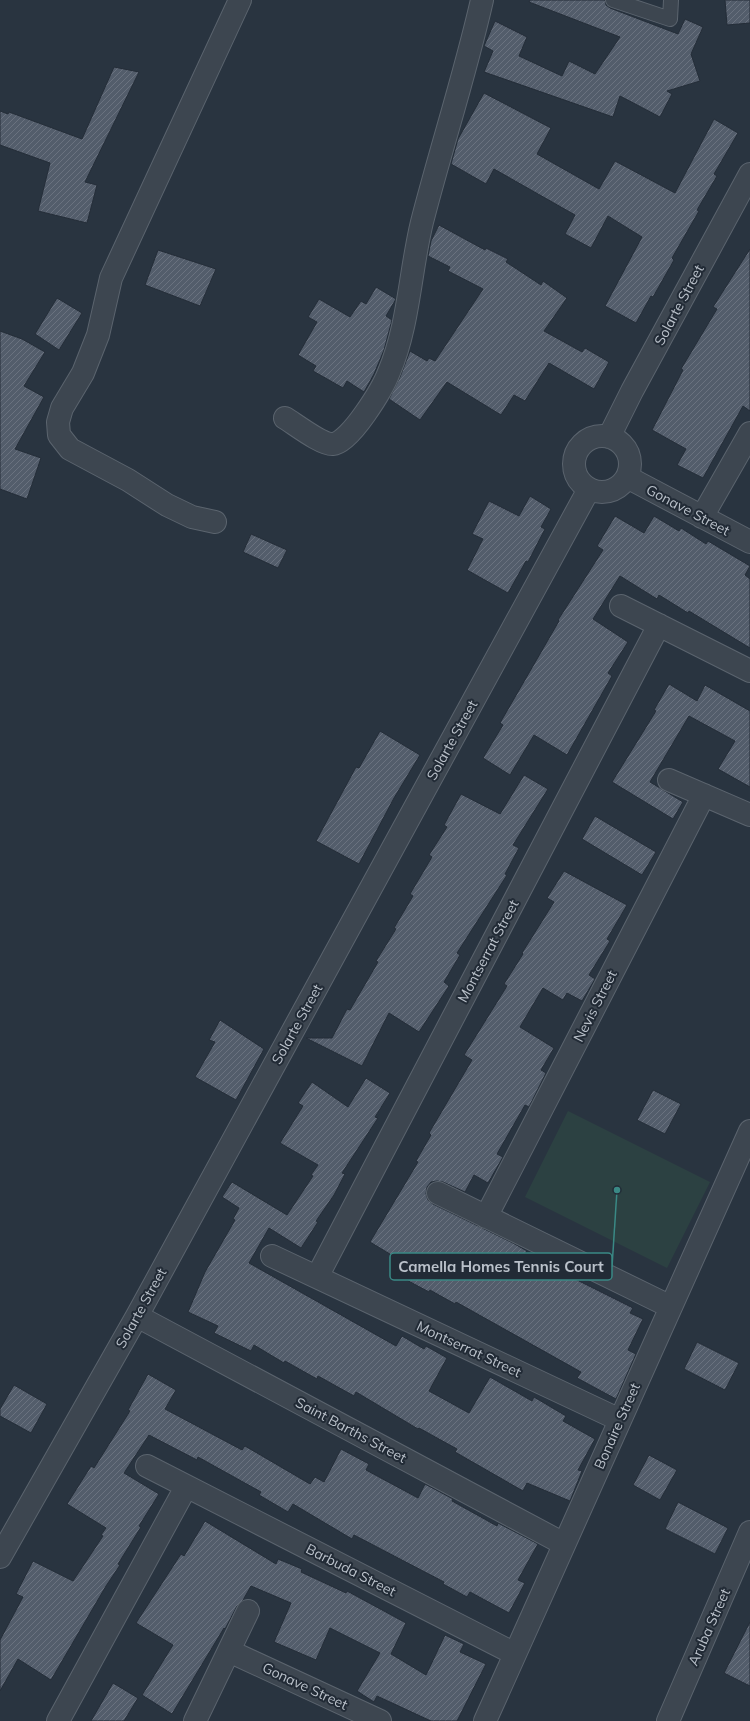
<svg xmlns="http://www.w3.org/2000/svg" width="750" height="1721" viewBox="0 0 750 1721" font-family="Mulish,sans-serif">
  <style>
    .pitch { fill: #2c4142 }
    .building { fill: url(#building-hatch); stroke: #242d38 }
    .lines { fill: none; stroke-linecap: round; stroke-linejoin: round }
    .service-casing { stroke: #5b646e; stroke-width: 16 }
    .minor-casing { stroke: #5b646e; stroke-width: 24 }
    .service { stroke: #3d4650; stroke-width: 14 }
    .minor { stroke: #3d4650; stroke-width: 22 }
    .labels { text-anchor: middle; stroke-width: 4; stroke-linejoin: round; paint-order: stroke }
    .street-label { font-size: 14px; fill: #bac1ca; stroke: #222b36 }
    .leader { fill: none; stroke: #3a8985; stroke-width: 1.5 }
    .callout-dot { fill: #3a8985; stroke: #222b36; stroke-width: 1.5 }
    .callout { fill: #222b36; stroke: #3a8985; stroke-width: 1.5 }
    .callout-label { font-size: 15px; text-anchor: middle; font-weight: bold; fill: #bac1ca }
  </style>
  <defs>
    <pattern id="building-hatch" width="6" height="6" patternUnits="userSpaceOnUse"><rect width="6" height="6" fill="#535d6b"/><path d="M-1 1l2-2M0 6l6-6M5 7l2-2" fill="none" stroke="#6a727f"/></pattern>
  </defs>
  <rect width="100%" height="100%" fill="#293440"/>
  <!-- pitch -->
  <path class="pitch" d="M 568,1111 L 710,1182 L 667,1268 L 525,1197 Z"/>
  <!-- building -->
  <path class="building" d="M 530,0 L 605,0 L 606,5 L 610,8 L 678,34 L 685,19 L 703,27 L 691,54 L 700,81 L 667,91 L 672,94 L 660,117 L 620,96 L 613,117 L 484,72 L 493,51 L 484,46 L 495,21 L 527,37 L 519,56 L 562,76 L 569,61 L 595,74 L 620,37 L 529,2 Z
    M 725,0 L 750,0 L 750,23 L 727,25 Z
    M 114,67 L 139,72 L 85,182 L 97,185 L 87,223 L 38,211 L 50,163 L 0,145 L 0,111 L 8,114 L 9,112 L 82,139 Z
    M 484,93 L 551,128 L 537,154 L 599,189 L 615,161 L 675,193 L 714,119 L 738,133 L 714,174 L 717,176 L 697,210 L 699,211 L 672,258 L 674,260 L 653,297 L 651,296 L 636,323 L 605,306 L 642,237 L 608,216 L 591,248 L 565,234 L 575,215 L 494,169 L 486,184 L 451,164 L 458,139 Z
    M 439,225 L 485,250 L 486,248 L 508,259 L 506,262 L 541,285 L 543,281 L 567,298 L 544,331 L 582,352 L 585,348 L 609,362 L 594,389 L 549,363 L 525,401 L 514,395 L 501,415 L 447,382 L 420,420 L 389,399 L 400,377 L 410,351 L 427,361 L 429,358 L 435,361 L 483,289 L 448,271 L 450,267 L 428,256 L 431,241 Z
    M 750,249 L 750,411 L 743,406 L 703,478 L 677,465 L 686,449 L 652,430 L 683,370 L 681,369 L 717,309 L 713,307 Z
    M 158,250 L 216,269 L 200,306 L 145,285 Z
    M 376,287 L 396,299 L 386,316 L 392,320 L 384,350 L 374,374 L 364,392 L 347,381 L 343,388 L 313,371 L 316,366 L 298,355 L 317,322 L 308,317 L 319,299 L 350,317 L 361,301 L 366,304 Z
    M 57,298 L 82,313 L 59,350 L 35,334 Z
    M 0,331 L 22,339 L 45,352 L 24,386 L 44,397 L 15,449 L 41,458 L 27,499 L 0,489 Z
    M 530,496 L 551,509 L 541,527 L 545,529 L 528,562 L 526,561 L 508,593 L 467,570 L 483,539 L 472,534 L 489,501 L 519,516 Z
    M 615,516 L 644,533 L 654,516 L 679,531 L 681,528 L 706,544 L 708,541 L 750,566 L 745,575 L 750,579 L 750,648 L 689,611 L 688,613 L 659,595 L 657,599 L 620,576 L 593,619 L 628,642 L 608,673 L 612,676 L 567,755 L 534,735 L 510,775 L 483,758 L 503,725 L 500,723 L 559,621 L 558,620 L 603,550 L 597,546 Z
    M 251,534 L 287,550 L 278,568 L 243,552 Z
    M 669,684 L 697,701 L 705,685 L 750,711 L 750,787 L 718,769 L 735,741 L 689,716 L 650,782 L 683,802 L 673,819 L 612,782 L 656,711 L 654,710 Z
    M 380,731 L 420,755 L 394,798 L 359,864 L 316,841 L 356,767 L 359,768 Z
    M 524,775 L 548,789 L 513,845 L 519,848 L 505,874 L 507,875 L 457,953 L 460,955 L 444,982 L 449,986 L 419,1032 L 389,1013 L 362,1066 L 306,1038 L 332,1038 L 347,1009 L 350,1010 L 378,962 L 376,961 L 396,929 L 394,928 L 413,896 L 410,894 L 432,857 L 429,855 L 447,827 L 444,825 L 461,794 L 500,814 Z
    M 595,816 L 656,852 L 642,875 L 582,839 Z
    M 564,871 L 627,905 L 607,939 L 610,941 L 589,975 L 595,979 L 582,1001 L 567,993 L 563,1000 L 543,988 L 520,1027 L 554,1048 L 541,1070 L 546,1073 L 529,1107 L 525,1105 L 497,1154 L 503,1157 L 488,1183 L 474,1175 L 465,1192 L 443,1182 L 437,1181 L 431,1182 L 427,1187 L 426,1194 L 428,1200 L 433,1204 L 513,1243 L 527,1251 L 525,1254 L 633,1308 L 630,1313 L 643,1319 L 628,1350 L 636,1354 L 616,1399 L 577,1378 L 581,1372 L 456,1302 L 455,1304 L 430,1290 L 429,1292 L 401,1277 L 408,1265 L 370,1242 L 418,1162 L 416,1161 L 431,1135 L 429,1133 L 472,1060 L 464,1055 L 507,986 L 504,984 L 523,954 L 522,953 L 554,902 L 547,898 Z
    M 220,1020 L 264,1049 L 236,1100 L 195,1077 L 215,1042 L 209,1040 Z
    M 366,1078 L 390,1093 L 375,1117 L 378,1118 L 342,1173 L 345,1174 L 334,1195 L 316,1221 L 318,1222 L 301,1248 L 269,1228 L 249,1263 L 396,1346 L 402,1336 L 424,1349 L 426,1346 L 447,1358 L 429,1391 L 469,1413 L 490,1377 L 532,1401 L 534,1397 L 566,1416 L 563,1421 L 595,1439 L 578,1470 L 582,1471 L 570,1501 L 527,1483 L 523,1491 L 455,1452 L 457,1449 L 419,1428 L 418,1429 L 356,1392 L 354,1396 L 318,1376 L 317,1379 L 285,1361 L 284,1363 L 254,1345 L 251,1351 L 214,1333 L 218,1326 L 188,1312 L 205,1272 L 235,1220 L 233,1219 L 239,1208 L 222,1197 L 232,1182 L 287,1215 L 313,1176 L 311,1175 L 318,1165 L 280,1143 L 303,1106 L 298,1103 L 312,1082 L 348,1107 Z
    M 653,1090 L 681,1104 L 665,1134 L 637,1120 Z
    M 697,1342 L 739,1363 L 725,1390 L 684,1369 Z
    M 148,1374 L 176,1390 L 165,1409 L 242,1450 L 245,1446 L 310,1484 L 315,1477 L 324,1482 L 341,1449 L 369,1464 L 366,1470 L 418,1498 L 425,1484 L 453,1499 L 452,1501 L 497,1526 L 498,1523 L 538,1544 L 518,1580 L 525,1583 L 509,1613 L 470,1592 L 467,1597 L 443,1584 L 444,1582 L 354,1535 L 352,1539 L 293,1504 L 288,1512 L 259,1495 L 261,1492 L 198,1457 L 197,1460 L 149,1435 L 124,1473 L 159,1494 L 139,1526 L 141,1527 L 118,1564 L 120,1565 L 106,1586 L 51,1680 L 18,1659 L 0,1691 L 0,1640 L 23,1597 L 16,1594 L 33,1561 L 73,1581 L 103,1536 L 101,1535 L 106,1528 L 67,1504 L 91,1466 L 94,1468 L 130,1411 L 128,1410 Z
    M 14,1385 L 47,1404 L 31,1433 L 0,1416 L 0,1409 Z
    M 649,1455 L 677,1470 L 660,1500 L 633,1485 Z
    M 678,1502 L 728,1528 L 715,1554 L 665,1529 Z
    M 205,1521 L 276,1564 L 278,1559 L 302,1569 L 301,1572 L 346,1593 L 347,1591 L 406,1623 L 391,1654 L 426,1675 L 445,1635 L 464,1644 L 460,1652 L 486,1664 L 457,1721 L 431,1721 L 377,1696 L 374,1702 L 357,1691 L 380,1653 L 330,1628 L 316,1660 L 274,1642 L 291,1603 L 251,1586 L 243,1600 L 237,1606 L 225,1629 L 224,1628 L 172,1714 L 142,1695 L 173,1645 L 136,1623 L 181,1554 L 184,1556 Z
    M 750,1622 L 750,1686 L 724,1673 Z
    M 113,1683 L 138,1698 L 124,1721 L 91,1721 Z"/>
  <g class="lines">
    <defs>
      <path id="service" d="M 613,0 L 670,19 L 671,0"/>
      <path id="minor" d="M 285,418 C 295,424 322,445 333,444 C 350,443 383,388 389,372 C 409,325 410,271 422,222 C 441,148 465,75 482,0
        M574 464a28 28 0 1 1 56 0a28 28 0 1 1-56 0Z
        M 609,437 L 632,391 L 750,174
        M 627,477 L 750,542
        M 702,517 L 750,433
        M 215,522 L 192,517 L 167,505 L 128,480 L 70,449 L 59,435 L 58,422 L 62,408 L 83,373 L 98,335 L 111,278 L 240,0
        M 621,606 L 750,671
        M 669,780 L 750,815
        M 438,1193 L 671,1307
        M 486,1217 L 704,795
        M 272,1256 L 620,1420
        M 317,1277 L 659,625
        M 137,1316 L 564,1544
        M 147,1466 L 515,1654
        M 0,1557 L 137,1316 L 589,489
        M 229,1651 L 380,1721
        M 58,1721 L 186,1487
        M 195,1721 L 248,1611
        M 485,1721 L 750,1131
        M 668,1721 L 750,1532"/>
    </defs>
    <!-- service casing -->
    <use href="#service" class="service-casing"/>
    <!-- minor casing -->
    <use href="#minor" class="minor-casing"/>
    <!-- service -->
    <use href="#service" class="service"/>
    <!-- minor -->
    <use href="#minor" class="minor"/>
  </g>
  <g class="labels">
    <!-- street labels -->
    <g class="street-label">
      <text transform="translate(679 305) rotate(-62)" y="5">Solarte Street</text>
      <text transform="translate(688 510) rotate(28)" y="5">Gonave Street</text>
      <text transform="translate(452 740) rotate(-61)" y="5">Solarte Street</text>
      <text transform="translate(488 951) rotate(-62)" y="5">Montserrat Street</text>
      <text transform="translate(595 1006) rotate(-63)" y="5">Nevis Street</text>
      <text transform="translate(297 1024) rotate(-61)" y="5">Solarte Street</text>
      <text transform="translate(141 1308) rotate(-61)" y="5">Solarte Street</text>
      <text transform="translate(469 1349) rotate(25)" y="5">Montserrat Street</text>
      <text transform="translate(617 1426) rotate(-66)" y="5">Bonaire Street</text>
      <text transform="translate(351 1430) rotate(28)" y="5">Saint Barths Street</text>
      <text transform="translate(351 1570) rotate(27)" y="5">Barbuda Street</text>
      <text transform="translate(709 1627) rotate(-66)" y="5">Aruba Street</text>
      <text transform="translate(305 1686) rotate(25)" y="5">Gonave Street</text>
    </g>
  </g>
  <!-- callouts -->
  <path class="leader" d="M617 1190L612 1267"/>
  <circle class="callout-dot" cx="617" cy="1190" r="4"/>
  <rect class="callout" x="390" y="1253" width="222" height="27" rx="4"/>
  <g class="callout-label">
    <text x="501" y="1272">Camella Homes Tennis Court</text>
  </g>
</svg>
